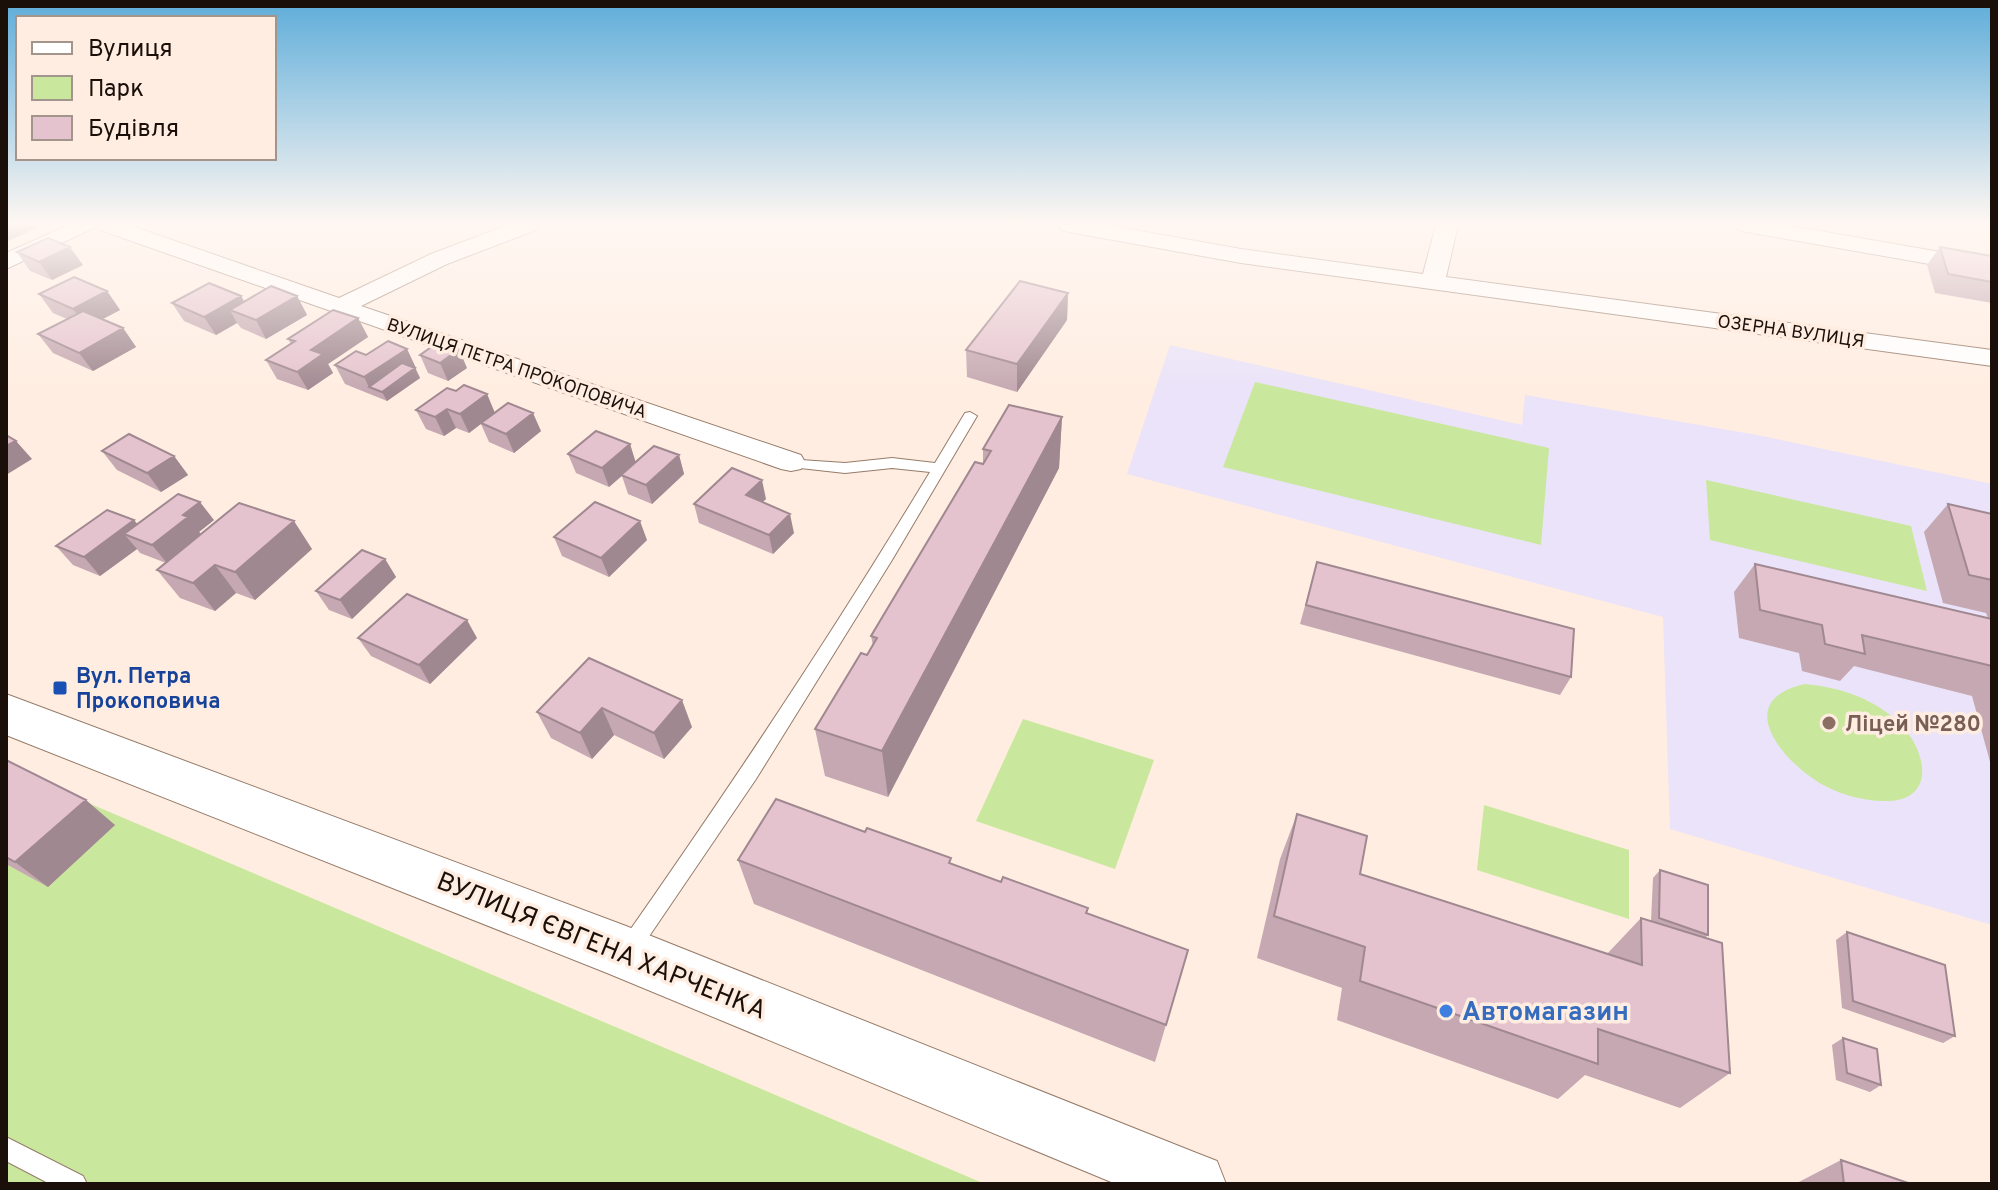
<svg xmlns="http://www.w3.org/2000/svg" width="1998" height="1190" viewBox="0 0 1998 1190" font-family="Overpass,sans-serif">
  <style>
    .education { fill: #eae3f9 }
    .green { fill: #c9e89d }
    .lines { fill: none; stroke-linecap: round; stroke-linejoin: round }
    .service-casing { stroke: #967c6a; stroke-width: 2 }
    .minor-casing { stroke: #967c6a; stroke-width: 2 }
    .secondary-casing { stroke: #967c6a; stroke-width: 2 }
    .service { fill: #fff; fill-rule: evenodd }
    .minor { fill: #fff; fill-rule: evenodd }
    .secondary { fill: #fff; fill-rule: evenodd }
    .wall { fill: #c5a8b1 }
    .shaded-wall { fill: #a08890 }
    .building { fill: #e5c3ce; stroke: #a08890; stroke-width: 2 }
    .transit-dot { fill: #1a4fb4; stroke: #ffede1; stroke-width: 3 }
    .education-dot { fill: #8d6e63; stroke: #ffede1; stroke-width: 3 }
    .shop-dot { fill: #3f7fe0; stroke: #ffede1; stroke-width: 3 }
    .labels { text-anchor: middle; stroke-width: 7; stroke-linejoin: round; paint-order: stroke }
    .far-street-label { font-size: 18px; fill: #1a1009; stroke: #ffede1 }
    .transit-label { font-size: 22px; font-weight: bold; fill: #164399; stroke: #ffede1; text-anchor: start }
    .education-label { font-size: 22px; font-weight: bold; fill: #785e54; stroke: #ffede1; text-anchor: start }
    .near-street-label { font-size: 26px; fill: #1a1009; stroke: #ffede1 }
    .near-shop-label { font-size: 26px; font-weight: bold; fill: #366cbe; stroke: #ffede1; text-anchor: start }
  </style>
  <rect width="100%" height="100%" fill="#ffede1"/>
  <!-- education -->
  <path class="education" d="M 1170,345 L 1522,425 L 1525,395 L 1757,435 L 1992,484 L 1992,925 L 1670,829 L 1663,617 L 1127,474 Z"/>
  <!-- green -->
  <path class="green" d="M 1255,382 L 1549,448 L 1541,545 L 1223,467 Z
    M 1706,480 L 1911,526 L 1927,591 L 1710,540 Z
    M 1805,684 C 1838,687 1869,697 1894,718 C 1927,746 1941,804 1880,801 C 1862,800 1843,795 1827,787 C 1786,766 1728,701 1805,684 Z
    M 1023,719 L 1154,760 L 1115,869 L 976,821 Z
    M 6,768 L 985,1184 L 6,1184 Z
    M 1484,805 L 1629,850 L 1629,919 L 1477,870 Z"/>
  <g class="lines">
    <defs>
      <path id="service" d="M 970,412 L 977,416 L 892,560 L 756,779 L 635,957 L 628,960 L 621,957 L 618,950 L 621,943 C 729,789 833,633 930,472 L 892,468 L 845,473 L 791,467 L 784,462 L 786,459 L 845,463 L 892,458 L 935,463 L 965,413 Z
        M 6,1137 L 83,1176 L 87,1184 L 50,1184 L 6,1161 Z"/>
      <path id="minor" d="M 69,225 L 129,225 L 339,298 L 431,254 L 508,225 L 539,225 L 536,230 L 447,264 L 361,306 L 801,455 L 805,462 L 801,469 L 791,471 L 781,469 L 100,230 L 98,226 L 6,269 L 6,253 Z
        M 1058,225 L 1106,225 L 1241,249 L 1423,274 L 1436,225 L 1458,225 L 1446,277 L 1992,350 L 1992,366 L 1241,263 L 1069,232 L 1061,230 Z
        M 1736,225 L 1785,225 L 1992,261 L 1992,275 L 1747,232 L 1739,230 Z"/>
      <path id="secondary" d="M 6,694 L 626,926 L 1194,1152 L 1217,1161 L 1226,1184 L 1116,1184 L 607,973 L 6,735 Z"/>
    </defs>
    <!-- service casing -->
    <use href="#service" class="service-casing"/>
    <!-- minor casing -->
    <use href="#minor" class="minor-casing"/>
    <!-- secondary casing -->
    <use href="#secondary" class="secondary-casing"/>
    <!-- service -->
    <use href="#service" class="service"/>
    <!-- minor -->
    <use href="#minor" class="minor"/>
    <!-- secondary -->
    <use href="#secondary" class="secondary"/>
  </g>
  <!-- wall -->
  <path class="wall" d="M 1940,247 L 1992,256 L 1992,303 L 1935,293 L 1927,265 Z
    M 17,252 L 83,265 L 52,280 L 30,271 Z
    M 107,291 L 120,310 L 102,319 L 123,328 L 136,347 L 93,371 L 53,353 L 38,334 L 67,319 L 53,313 L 39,294 Z
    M 1068,293 L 1067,320 L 1017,392 L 967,377 L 966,350 Z
    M 241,296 L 244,301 L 297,296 L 307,315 L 266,339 L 241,328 L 237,323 L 216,335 L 184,321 L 172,303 Z
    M 358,318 L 368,337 L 328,364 L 333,373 L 308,390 L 277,379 L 266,360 L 291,344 L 288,339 Z
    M 407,349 L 420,378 L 387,401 L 345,384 L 335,365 L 366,355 Z
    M 420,355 L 467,368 L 448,381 L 428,373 Z
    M 456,391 L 487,394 L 494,413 L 541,431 L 514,453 L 489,442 L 481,424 L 469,433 L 456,428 L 444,436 L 426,429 L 416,410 Z
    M 1062,417 L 1059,468 L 888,797 L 825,776 L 815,729 L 867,655 L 873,646 L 871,636 L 983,463 L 983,449 Z
    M 630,444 L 635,463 L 679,455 L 684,474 L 652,504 L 628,494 L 622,476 L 609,487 L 576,473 L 568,454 Z
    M 102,451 L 174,456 L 188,475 L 161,492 L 117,470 Z
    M 766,499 L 762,502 L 794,533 L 773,554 L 699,523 L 694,504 Z
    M 1948,504 L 1992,514 L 1992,769 L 1972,696 L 1854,666 L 1840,681 L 1802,671 L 1799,653 L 1739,638 L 1734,592 L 1755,564 L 1988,618 L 1986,613 L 1943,603 L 1924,532 Z
    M 214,520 L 199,532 L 201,534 L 312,549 L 255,600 L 236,593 L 215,611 L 180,598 L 157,570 L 166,563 L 140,553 L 137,549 L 100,576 L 73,565 L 56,546 L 137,524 Z
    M 554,537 L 647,540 L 609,577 L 562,556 Z
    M 385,559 L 396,577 L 352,619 L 329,610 L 316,591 Z
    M 1317,562 L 1571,677 L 1560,695 L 1300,624 Z
    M 358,638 L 477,638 L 430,684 L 371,656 Z
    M 589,658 L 692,727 L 664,759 L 614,735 L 592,759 L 551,738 L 537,712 Z
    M 6,760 L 115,825 L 48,887 L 6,864 Z
    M 1297,814 L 1360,874 L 1607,954 L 1641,918 L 1651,921 L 1653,878 L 1660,870 L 1708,935 L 1705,938 L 1730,1073 L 1680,1108 L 1585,1075 L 1558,1099 L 1337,1020 L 1342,988 L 1257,958 L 1280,859 Z
    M 865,832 L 1001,882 L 1088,908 L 1087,914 L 1188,950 L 1155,1062 L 754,904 L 738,860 Z
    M 1847,932 L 1955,1036 L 1943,1043 L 1842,1008 L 1836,940 Z
    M 1843,1038 L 1881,1085 L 1870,1092 L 1836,1080 L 1832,1045 Z
    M 1841,1160 L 1911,1184 L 1795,1184 Z"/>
  <!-- shaded-wall -->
  <path class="shaded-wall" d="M 6,225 L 41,225 L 41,226 L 6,242 Z
    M 70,247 L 83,265 L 52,280 L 39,262 Z
    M 107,291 L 120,310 L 86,328 L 73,309 Z
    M 1068,293 L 1067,320 L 1017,392 L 1017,364 Z
    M 241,296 L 251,314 L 230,310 L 237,323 L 216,335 L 204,317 Z
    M 297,296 L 307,315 L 266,339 L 256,320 Z
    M 358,318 L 368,337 L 328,364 L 333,373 L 308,390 L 297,372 L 311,350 Z
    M 123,328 L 136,347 L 93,371 L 79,353 Z
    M 407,349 L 416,368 L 381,391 L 369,387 L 364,377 Z
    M 459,349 L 467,368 L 448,381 L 440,363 Z
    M 415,368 L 420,378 L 387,401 L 382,392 Z
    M 487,394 L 495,413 L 469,433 L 460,414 Z
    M 447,409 L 456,428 L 444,436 L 435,417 Z
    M 533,413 L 541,431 L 514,453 L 506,434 Z
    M 1062,417 L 1059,468 L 888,797 L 882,751 Z
    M 16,441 L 32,459 L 6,475 L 6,446 Z
    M 630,444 L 636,463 L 609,487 L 602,468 Z
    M 679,455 L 684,474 L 652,504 L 646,485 Z
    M 174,456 L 188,475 L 161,492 L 147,473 Z
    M 762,480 L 766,499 L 750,514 L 746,495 Z
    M 200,502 L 214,520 L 199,532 L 203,536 L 167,563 L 152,545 L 183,515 Z
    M 790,514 L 794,533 L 773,554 L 769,535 Z
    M 134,520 L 150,539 L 124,534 L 137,549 L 100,576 L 84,557 Z
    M 294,521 L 312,549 L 255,600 L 235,572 Z
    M 640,521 L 647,540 L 609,577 L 601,558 Z
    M 385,559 L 396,577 L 352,619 L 340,600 Z
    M 215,565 L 236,593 L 215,611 L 193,583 Z
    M 467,620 L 477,638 L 430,684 L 419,665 Z
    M 682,700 L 692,727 L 664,759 L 654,733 Z
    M 602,708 L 614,735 L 592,759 L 580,733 Z
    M 86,800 L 115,825 L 48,887 L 15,862 Z"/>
  <!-- building -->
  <path class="building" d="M 48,238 L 70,247 L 39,262 L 17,252 Z
    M 1940,247 L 1992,256 L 1992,282 L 1948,274 Z
    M 74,277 L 107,291 L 73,309 L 39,294 Z
    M 1020,281 L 1068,293 L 1017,364 L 966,350 Z
    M 209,283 L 241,296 L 204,317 L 172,303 Z
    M 271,286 L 297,296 L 256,320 L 230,310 Z
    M 333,310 L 358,318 L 311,350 L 323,354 L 297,372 L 266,360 L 295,341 L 288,339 Z
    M 83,311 L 123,328 L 79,353 L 38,334 Z
    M 388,341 L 407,349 L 364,377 L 335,365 L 356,351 L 366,355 Z
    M 440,341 L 459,349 L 440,363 L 420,355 Z
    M 402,363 L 415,368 L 382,392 L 369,387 Z
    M 464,385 L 487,394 L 460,414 L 447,409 L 435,417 L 416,410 L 447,388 L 456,391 Z
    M 508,403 L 533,413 L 506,434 L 481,423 Z
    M 1009,405 L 1062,417 L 882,751 L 815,729 L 861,653 L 867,655 L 877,638 L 871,636 L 975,462 L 983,464 L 991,451 L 983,449 Z
    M 596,431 L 630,444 L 602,468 L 568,454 Z
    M 129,434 L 174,456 L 147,473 L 102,451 Z
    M 6,435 L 16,441 L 6,446 Z
    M 654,446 L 679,455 L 646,485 L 621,475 Z
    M 732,468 L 762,480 L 746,495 L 790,514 L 769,535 L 694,504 Z
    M 178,494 L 200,502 L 183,515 L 188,517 L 152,545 L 124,534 Z
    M 595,502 L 640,521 L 601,558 L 554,537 Z
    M 239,503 L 294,521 L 235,572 L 215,565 L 193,583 L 157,570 Z
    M 1948,504 L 1992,514 L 1992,580 L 1969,575 Z
    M 107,510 L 134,520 L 84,557 L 56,546 Z
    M 362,550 L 385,559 L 340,600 L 316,591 Z
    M 1317,562 L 1574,629 L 1571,677 L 1306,605 Z
    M 1755,564 L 1992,619 L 1992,666 L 1862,635 L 1865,654 L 1825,644 L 1822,625 L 1760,610 Z
    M 407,594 L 467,620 L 419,665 L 358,638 Z
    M 589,658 L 682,700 L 654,733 L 602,708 L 580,733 L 537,712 Z
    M 6,760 L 86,800 L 15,862 L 6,857 Z
    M 776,799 L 865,832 L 867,828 L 951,858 L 949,863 L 1001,882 L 1003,877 L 1088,908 L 1086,913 L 1188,950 L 1166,1025 L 738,860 Z
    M 1297,814 L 1367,836 L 1360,874 L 1642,965 L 1641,918 L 1722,943 L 1730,1073 L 1598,1029 L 1598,1064 L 1360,981 L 1365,947 L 1274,916 Z
    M 1660,870 L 1708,885 L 1708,935 L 1659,918 Z
    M 1847,932 L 1945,965 L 1955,1036 L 1853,1001 Z
    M 1843,1038 L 1877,1049 L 1881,1085 L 1847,1073 Z
    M 1841,1160 L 1911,1184 L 1844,1184 Z"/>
  <!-- sky -->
  <linearGradient id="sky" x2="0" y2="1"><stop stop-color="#5eadda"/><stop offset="0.57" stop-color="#fff7f2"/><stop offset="1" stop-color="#fff7f2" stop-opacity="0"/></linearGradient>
  <rect width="1998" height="392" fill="url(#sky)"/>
  <!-- markers -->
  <rect class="transit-dot" x="52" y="680" width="16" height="16" rx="4"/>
  <circle class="education-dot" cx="1829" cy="723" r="8"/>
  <circle class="shop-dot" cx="1446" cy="1011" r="8"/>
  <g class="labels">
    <!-- far-street labels -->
    <g class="far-street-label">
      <text transform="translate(1791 331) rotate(8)" y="6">ОЗЕРНА ВУЛИЦЯ</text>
      <text transform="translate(517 368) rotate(19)" y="6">ВУЛИЦЯ ПЕТРА ПРОКОПОВИЧА</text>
    </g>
    <!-- transit labels -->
    <g class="transit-label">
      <text x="76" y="683">Вул. Петра<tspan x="76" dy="25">Прокоповича</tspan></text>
    </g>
    <!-- education labels -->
    <g class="education-label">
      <text x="1845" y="731">Ліцей №280</text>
    </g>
    <!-- near-street labels -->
    <g class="near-street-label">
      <text transform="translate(602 945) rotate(22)" y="9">ВУЛИЦЯ ЄВГЕНА ХАРЧЕНКА</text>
    </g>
    <!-- near-shop labels -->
    <g class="near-shop-label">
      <text x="1462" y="1020">Автомагазин</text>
    </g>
  </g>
  <!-- border -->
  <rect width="1998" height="1190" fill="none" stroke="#1a1009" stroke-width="16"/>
  <!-- legend -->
  <rect x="16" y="16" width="260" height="144" fill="#ffede1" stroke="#a3958b" stroke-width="2"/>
  <rect x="32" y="42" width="40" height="12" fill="#ffffff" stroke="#a3958b" stroke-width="2"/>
  <text x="88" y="56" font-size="24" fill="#1a1009">Вулиця</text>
  <rect x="32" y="76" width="40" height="24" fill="#c9e89d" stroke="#a3958b" stroke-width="2"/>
  <text x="88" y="96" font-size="24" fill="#1a1009">Парк</text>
  <rect x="32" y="116" width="40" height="24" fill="#e5c3ce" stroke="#a3958b" stroke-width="2"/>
  <text x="88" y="136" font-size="24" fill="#1a1009">Будівля</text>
</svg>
